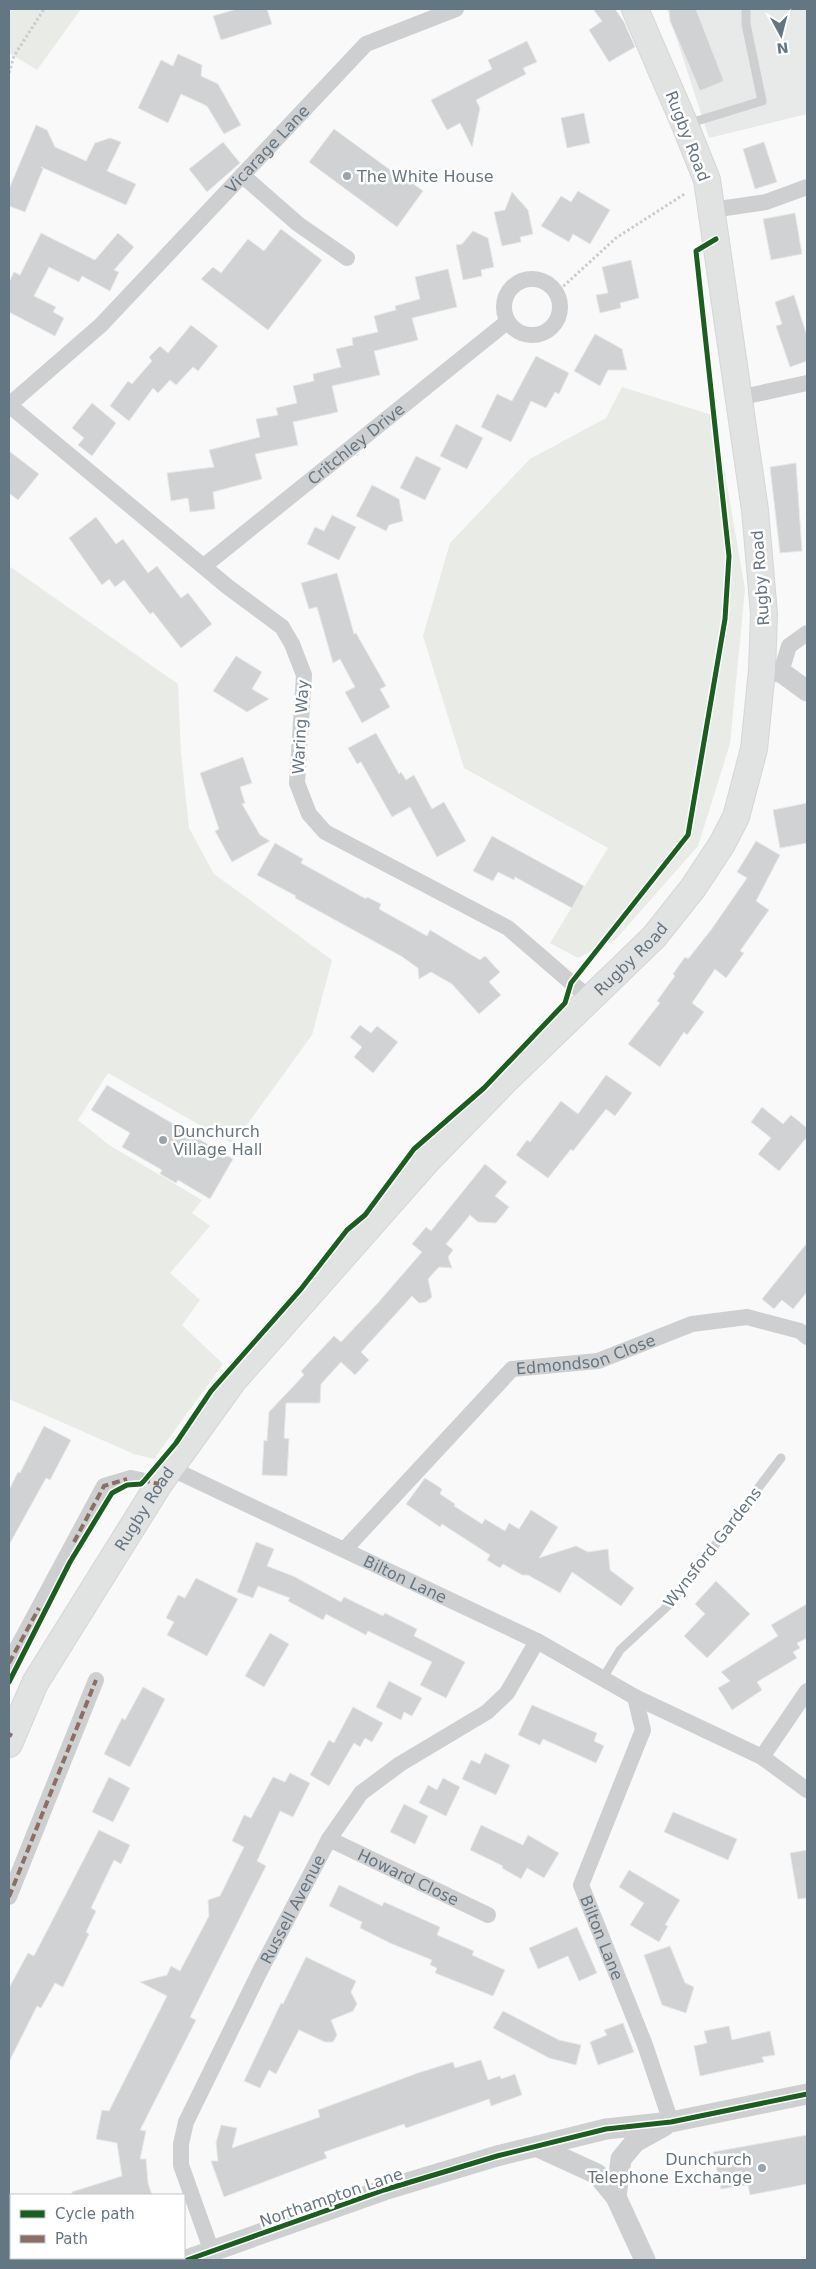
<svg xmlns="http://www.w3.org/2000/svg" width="816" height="2269" viewBox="0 0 816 2269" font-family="'DejaVu Sans',sans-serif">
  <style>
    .built { fill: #e8e9e9 }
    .green { fill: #e8ebe6 }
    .building { fill: #d0d2d3; stroke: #e8e8e8 }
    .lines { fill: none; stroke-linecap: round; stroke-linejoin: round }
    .primary-casing { stroke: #d5d6d7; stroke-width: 28 }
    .path { stroke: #cbcccd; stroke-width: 3; stroke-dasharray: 2.5 2.5; stroke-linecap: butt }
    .service { stroke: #cecfd0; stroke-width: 9 }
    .minor { stroke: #cecfd0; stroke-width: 16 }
    .tertiary { stroke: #cecfd0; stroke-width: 21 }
    .primary { stroke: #e1e2e2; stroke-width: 26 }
    .quiet { stroke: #8d6e63; stroke-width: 4; stroke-dasharray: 8 4; stroke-linecap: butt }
    .cycleway-casing { stroke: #fff; stroke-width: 8 }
    .cycleway { stroke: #1b5e20; stroke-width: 5 }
    .poi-dot { fill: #99a4ac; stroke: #fff; stroke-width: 2 }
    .labels { text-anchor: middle; stroke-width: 5; stroke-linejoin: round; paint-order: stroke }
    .street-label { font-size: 16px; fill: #657683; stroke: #fff }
    .poi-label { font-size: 16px; fill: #657683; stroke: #fff; text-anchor: start }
  </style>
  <rect width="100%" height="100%" fill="#f9f9f9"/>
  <!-- built -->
  <path class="built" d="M 667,9 L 807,9 L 807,114 L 709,138 Z"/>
  <!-- green -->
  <path class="green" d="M 9,9 L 81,9 L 37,70 L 9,53 Z
    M 622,387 L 715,416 L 745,589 L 730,744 L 698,846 L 615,940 L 578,958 L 550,943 L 608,848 L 464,768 L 423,636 L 450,543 L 530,459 L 606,418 Z
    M 9,566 L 178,684 L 181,753 L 189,828 L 214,874 L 332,960 L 312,1035 L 233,1144 L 108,1073 L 78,1120 L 109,1145 L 202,1200 L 192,1213 L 210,1226 L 170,1273 L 200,1300 L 182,1325 L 223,1364 L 154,1459 L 134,1454 L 9,1399 Z"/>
  <!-- building -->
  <path class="building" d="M 237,9 L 267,9 L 272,24 L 221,40 L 213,16 Z
    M 593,9 L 615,9 L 624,22 L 635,47 L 609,62 L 589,30 L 602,21 Z
    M 669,9 L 696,9 L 724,81 L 700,91 L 670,21 Z
    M 527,41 L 537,62 L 523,68 L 526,74 L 476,100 L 480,108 L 472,147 L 460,123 L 447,130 L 431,100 L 492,69 L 488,60 Z
    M 178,54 L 202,65 L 201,76 L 218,84 L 241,125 L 224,134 L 207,106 L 181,94 L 168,123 L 138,108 L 161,60 L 173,66 Z
    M 584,113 L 590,143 L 567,148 L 561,118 Z
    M 36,125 L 47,130 L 55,147 L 86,161 L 95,143 L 110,138 L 121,142 L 107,171 L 136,184 L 126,205 L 41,167 L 43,169 L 25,212 L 9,206 L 9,189 Z
    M 334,129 L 393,172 L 395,170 L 423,191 L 397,227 L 309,162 Z
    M 223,142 L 240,163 L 207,192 L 189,169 Z
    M 764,142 L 777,182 L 755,189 L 743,149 Z
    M 578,191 L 610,210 L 590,244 L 573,234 L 569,242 L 541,226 L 561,196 L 571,202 Z
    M 512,192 L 528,210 L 533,234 L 520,237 L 521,242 L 502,246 L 494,212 L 505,210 Z
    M 795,213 L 802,254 L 771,260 L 763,219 Z
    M 281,229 L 322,260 L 268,330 L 201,279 L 213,267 L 221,273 L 248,239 L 264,251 Z
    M 473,231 L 488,238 L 494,267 L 481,270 L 482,276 L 463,280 L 456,245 L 462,244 Z
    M 41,233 L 95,260 L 118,233 L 134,247 L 114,270 L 119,272 L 110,291 L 82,276 L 79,282 L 49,267 L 34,296 L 56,307 L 53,312 L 64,318 L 55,336 L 9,312 L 9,282 L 14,272 L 20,275 Z
    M 631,260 L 639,298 L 620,303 L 621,308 L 600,313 L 596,295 L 608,293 L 602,267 Z
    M 448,269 L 457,307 L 412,318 L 418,340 L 374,351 L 380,375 L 332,386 L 338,412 L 293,422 L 298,445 L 255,454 L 262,479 L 213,492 L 215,509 L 190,512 L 188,498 L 171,501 L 167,473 L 214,467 L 209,450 L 260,437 L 256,419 L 278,415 L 276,408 L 297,403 L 293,386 L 314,381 L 313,374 L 341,367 L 336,349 L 353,345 L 352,338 L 378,332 L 374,316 L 396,310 L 395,306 L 420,299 L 415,277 Z
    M 794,295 L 807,336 L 807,361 L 790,367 L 776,326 L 782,324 L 775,302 Z
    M 191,325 L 218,346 L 198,371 L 193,367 L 176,385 L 170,380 L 158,393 L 153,388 L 129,421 L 110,406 L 128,381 L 132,384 L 152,361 L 149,357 L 160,346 L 168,353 Z
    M 595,334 L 622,349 L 627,370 L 608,370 L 600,386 L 574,371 Z
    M 536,356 L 569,373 L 559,394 L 555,392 L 546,408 L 531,401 L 511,442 L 481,427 L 497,394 L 512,401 Z
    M 92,403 L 116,423 L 92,456 L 78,445 L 84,438 L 72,428 Z
    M 456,424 L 483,438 L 467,469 L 440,456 Z
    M 9,451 L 39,474 L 18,500 L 9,493 Z
    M 416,456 L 441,468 L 425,500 L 400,488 Z
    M 796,463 L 802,551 L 780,553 L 770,467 Z
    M 372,485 L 399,499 L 403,521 L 389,525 L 386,531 L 356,516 Z
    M 332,515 L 356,527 L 339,560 L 307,544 L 315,527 L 324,531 Z
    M 96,517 L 116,544 L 123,539 L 148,573 L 157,566 L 181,598 L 188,593 L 212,624 L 181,648 L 153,612 L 150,614 L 124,580 L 115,587 L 109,579 L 102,585 L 69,538 Z
    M 337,573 L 354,634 L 356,633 L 386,686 L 380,689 L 390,707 L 362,723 L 345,692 L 355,687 L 340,659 L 333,663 L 317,607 L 309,609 L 301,583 Z
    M 236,656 L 262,672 L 252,689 L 269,699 L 247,712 L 213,691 Z
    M 376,733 L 399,774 L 401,772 L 406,780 L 414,775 L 432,809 L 444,802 L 466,841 L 437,857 L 410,807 L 392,817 L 361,762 L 357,764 L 348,748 Z
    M 243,757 L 252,783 L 240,787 L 245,803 L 242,804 L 260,835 L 270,841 L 232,862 L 215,831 L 219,829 L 200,773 Z
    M 807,803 L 807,843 L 780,848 L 773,810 Z
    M 492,836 L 584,886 L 572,908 L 515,877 L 514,880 L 498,872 L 493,881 L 473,871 Z
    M 756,841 L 780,855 L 756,901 L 769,910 L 740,951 L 744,953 L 726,978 L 715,969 L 692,1003 L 704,1012 L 687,1035 L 684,1032 L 660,1067 L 628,1044 L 660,1003 L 657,1001 L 675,976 L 673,974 L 685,957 L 688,959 L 711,930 L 747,878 L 737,872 Z
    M 275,843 L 303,859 L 301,863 L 366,899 L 367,897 L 381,904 L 379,909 L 427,936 L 430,930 L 480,960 L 485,956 L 500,972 L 489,982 L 501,995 L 479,1014 L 452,984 L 431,972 L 419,979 L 418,968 L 401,956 L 295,898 L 296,896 L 257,875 Z
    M 360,1025 L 371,1033 L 377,1026 L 398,1042 L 373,1073 L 354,1057 L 362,1047 L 350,1037 Z
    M 606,1075 L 632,1093 L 615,1116 L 606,1109 L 573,1151 L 571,1149 L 548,1178 L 516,1155 L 527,1140 L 530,1142 L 561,1101 L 578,1114 Z
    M 107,1085 L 233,1159 L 210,1199 L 178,1180 L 176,1183 L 160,1174 L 162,1170 L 122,1147 L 130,1133 L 91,1110 Z
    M 762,1107 L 783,1124 L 791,1115 L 807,1128 L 807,1137 L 779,1171 L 758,1154 L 771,1138 L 751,1122 Z
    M 485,1164 L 507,1182 L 495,1196 L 509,1207 L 496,1223 L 478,1222 L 470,1215 L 446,1244 L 453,1250 L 448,1257 L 452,1268 L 439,1267 L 428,1279 L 432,1297 L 426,1302 L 419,1303 L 412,1296 L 361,1352 L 369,1360 L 355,1375 L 341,1362 L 321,1384 L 320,1403 L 286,1403 L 284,1438 L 289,1439 L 287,1476 L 262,1475 L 264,1440 L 267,1441 L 269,1412 L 304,1375 L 301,1371 L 334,1336 L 341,1342 L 377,1304 L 422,1252 L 412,1244 L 426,1227 L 431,1231 Z
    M 807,1243 L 807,1292 L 793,1309 L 782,1300 L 774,1309 L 762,1299 Z
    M 44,1426 L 71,1440 L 50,1480 L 46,1478 L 9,1545 L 9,1490 L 18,1472 L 20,1473 Z
    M 425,1478 L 442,1489 L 440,1494 L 455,1504 L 454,1506 L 482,1524 L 485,1519 L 505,1531 L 509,1523 L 519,1529 L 531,1510 L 558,1527 L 539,1558 L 576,1546 L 588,1552 L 608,1549 L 610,1570 L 634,1588 L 621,1606 L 572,1572 L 560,1593 L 528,1575 L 522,1575 L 503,1564 L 500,1568 L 487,1560 L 490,1555 L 442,1524 L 440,1527 L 406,1504 Z
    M 256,1542 L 274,1549 L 267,1566 L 293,1576 L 341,1602 L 344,1597 L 383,1616 L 385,1613 L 417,1629 L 414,1636 L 465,1662 L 446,1698 L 420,1685 L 432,1662 L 368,1631 L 366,1635 L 326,1614 L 323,1620 L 288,1601 L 290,1598 L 258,1586 L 253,1598 L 237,1592 Z
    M 196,1578 L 238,1599 L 207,1656 L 167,1635 L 174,1622 L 166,1618 L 178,1595 L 185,1598 Z
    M 716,1581 L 750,1614 L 707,1658 L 684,1636 L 705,1614 L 695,1604 Z
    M 807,1604 L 807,1638 L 797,1643 L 800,1648 L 793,1652 L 797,1658 L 757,1682 L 762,1690 L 732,1710 L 718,1688 L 730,1681 L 721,1672 L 778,1636 L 771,1625 Z
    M 270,1633 L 289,1644 L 264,1687 L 245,1676 Z
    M 389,1681 L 422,1698 L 412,1716 L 404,1712 L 401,1720 L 376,1707 Z
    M 143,1687 L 165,1699 L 130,1767 L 104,1754 L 122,1718 L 125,1720 Z
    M 532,1705 L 597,1733 L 594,1741 L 604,1746 L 596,1763 L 543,1739 L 540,1745 L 518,1735 Z
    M 353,1707 L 383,1723 L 372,1742 L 365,1738 L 360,1747 L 354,1743 L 329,1786 L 310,1775 L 329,1740 L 334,1743 Z
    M 485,1753 L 510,1765 L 496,1795 L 462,1779 L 471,1760 L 480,1764 Z
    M 290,1773 L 310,1783 L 293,1817 L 280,1811 L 257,1861 L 266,1866 L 190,2017 L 196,2020 L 140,2130 L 146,2131 L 140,2159 L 146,2159 L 148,2183 L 152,2195 L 72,2195 L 72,2192 L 122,2176 L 117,2143 L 96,2139 L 102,2110 L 109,2111 L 167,1996 L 140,1982 L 167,1975 L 171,1966 L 180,1971 L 209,1916 L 208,1900 L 220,1896 L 244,1847 L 232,1841 L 244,1815 L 251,1818 L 273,1777 L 285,1782 Z
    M 109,1777 L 130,1788 L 113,1822 L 92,1812 Z
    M 443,1778 L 460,1787 L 446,1816 L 419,1803 L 428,1785 L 437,1790 Z
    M 404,1804 L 428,1816 L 415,1844 L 390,1832 Z
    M 673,1812 L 737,1839 L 728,1860 L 664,1832 Z
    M 481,1825 L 523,1845 L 528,1835 L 559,1853 L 544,1878 L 527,1868 L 521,1879 L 502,1868 L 503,1866 L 470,1850 Z
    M 99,1830 L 130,1845 L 121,1864 L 114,1860 L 91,1908 L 96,1911 L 86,1932 L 89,1934 L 63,1987 L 55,1983 L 41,2008 L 37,2006 L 9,2062 L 9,1988 L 28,1953 L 34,1956 Z
    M 807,1850 L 807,1898 L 798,1899 L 790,1853 Z
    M 629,1870 L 680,1900 L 665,1925 L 668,1926 L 659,1942 L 630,1925 L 644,1903 L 619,1887 Z
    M 339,1885 L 382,1906 L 384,1902 L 440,1927 L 437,1935 L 474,1951 L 472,1955 L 505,1970 L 493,1996 L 435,1973 L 437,1968 L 430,1965 L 432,1960 L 390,1943 L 360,1928 L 362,1922 L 329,1906 Z
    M 577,1927 L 597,1973 L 579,1981 L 568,1956 L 538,1969 L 529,1948 Z
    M 670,1946 L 685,1983 L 694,1987 L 686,2013 L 662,2005 L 644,1955 Z
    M 306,1957 L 356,1981 L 351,1992 L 357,2004 L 353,2011 L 331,2020 L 337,2035 L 333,2042 L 325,2042 L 299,2030 L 276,2074 L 269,2070 L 260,2088 L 244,2081 L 281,2003 L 283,2004 Z
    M 503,2011 L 559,2040 L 581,2045 L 576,2065 L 549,2058 L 493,2028 Z
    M 623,2023 L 634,2052 L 598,2065 L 590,2042 L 607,2035 L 604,2030 Z
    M 729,2026 L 732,2040 L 770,2031 L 775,2055 L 762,2057 L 764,2062 L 700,2076 L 694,2046 L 707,2043 L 704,2031 Z
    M 481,2060 L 488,2080 L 500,2076 L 501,2079 L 515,2074 L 522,2095 L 491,2106 L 489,2099 L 406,2128 L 404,2124 L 324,2152 L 327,2158 L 224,2197 L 211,2161 L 218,2161 L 216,2143 L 221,2125 L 237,2128 L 232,2148 L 320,2117 L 318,2110 L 418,2073 L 453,2062 L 455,2068 Z
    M 807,2135 L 807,2184 L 750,2195 L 748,2185 L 721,2189 L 713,2152 Z"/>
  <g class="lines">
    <defs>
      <g id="primary">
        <path id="s7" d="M 9,1744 L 35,1683 L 159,1484 L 233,1381 L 428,1160 L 506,1080 L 654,937 L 693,888 L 722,844 L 736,817 L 754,749 L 762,670 L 764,614 L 755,510 L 707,180 L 685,125 L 635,9"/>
      </g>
    </defs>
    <!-- primary casing -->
    <use href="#primary" class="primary-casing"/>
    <!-- path -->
    <path class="path" d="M 9,73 L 14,56 L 44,9
      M 556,293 L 616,238 L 686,193"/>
    <!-- service -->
    <path class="service" d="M 687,124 L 762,101 L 746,24 L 746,9
      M 603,1678 L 620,1650 L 672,1602 L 781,1458"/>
    <!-- minor -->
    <g class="minor">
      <path d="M 242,175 L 298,224 L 347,258"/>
      <path d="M 712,210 L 766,202 L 807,187"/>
      <circle cx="532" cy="307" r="28"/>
      <path d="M 738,398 L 807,383"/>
      <path d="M 9,405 L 228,587 L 282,627 L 292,644 L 304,675 L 297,783 L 309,814 L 325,832 L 508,928 L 589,998"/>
      <path id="s1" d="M 9,405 L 101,325 L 366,44 L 456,9"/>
      <path id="s2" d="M 204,566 L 507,322"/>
      <path d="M 781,672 L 789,646 L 807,633"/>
      <path id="s3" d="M 170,1468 L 537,1641 L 635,1697 L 643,1730 L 581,1885 L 645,2045 L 671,2122"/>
      <path id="s4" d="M 345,1549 L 512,1369 L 598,1361 L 692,1324 L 747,1317 L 800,1331 L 807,1337"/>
      <path d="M 9,1663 L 104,1486 L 131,1478 L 159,1484"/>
      <path d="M 635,1697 L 762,1757 L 807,1790"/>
      <path d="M 762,1757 L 807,1691"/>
      <path id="s5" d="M 329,1839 L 488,1915"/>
      <path d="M 9,1897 L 96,1680"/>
      <path id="s6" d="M 212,2252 L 181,2165 L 181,2144 L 186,2122 L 261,1969 L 329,1839 L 361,1793 L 400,1764 L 487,1712 L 507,1693 L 537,1641"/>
    </g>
    <!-- tertiary -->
    <path class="tertiary" d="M 762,670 L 781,672 L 807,691
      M 538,2147 L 597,2174 L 616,2197 L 645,2260
      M 616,2197 L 621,2159 L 635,2142 L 664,2126
      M 187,2260 L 384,2190 L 497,2156 L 606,2129 L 671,2122 L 807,2094"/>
    <!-- primary -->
    <use href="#primary" class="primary"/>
    <!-- quiet -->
    <path class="quiet" d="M 142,1480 L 159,1484
      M 74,1542 L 104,1486 L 127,1479
      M 9,1663 L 39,1608
      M 9,1734 L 12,1736
      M 9,1897 L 96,1680"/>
    <defs>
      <path id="cycleway" d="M 9,1682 L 70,1562 L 112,1493 L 127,1485 L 141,1484 L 144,1481 L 176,1443 L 211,1391 L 301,1289 L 347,1230 L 365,1215 L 414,1149 L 484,1088 L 565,1003 L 571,983 L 688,835 L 725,619 L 729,556 L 696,251 L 716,239
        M 187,2260 L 384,2190 L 497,2156 L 606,2129 L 671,2122 L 807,2094"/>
    </defs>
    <!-- cycleway casing -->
    <use href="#cycleway" class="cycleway-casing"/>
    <!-- cycleway -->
    <use href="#cycleway" class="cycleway"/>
  </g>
  <!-- markers -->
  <g class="poi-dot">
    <circle cx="347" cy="176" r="5"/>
    <circle cx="163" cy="1140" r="5"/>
    <circle cx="762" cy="2168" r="5"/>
  </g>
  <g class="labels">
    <!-- street labels -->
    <g class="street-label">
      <text transform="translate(688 136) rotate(69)" y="6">Rugby Road</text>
      <text dy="6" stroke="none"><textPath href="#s1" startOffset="364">Vicarage Lane</textPath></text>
      <text dy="6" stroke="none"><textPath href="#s2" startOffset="195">Critchley Drive</textPath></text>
      <text transform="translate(760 578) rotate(-94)" y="6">Rugby Road</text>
      <text transform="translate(300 727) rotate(-87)" y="6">Waring Way</text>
      <text dy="6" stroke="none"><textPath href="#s7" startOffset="1008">Rugby Road</textPath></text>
      <text dy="6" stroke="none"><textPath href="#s4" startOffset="321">Edmondson Close</textPath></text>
      <text dy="6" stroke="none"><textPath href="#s7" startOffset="272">Rugby Road</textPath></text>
      <text transform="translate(712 1547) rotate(-52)" y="6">Wynsford Gardens</text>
      <text dy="6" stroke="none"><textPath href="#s3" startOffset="260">Bilton Lane</textPath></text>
      <text dy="6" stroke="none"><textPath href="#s5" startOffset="88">Howard Close</textPath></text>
      <text dy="6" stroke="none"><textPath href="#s6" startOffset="374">Russell Avenue</textPath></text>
      <text dy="6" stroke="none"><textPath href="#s3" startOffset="776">Bilton Lane</textPath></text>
      <text transform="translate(331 2197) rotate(-19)" y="6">Northampton Lane</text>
    </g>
    <!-- poi labels -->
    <g class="poi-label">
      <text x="357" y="182">The White House</text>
      <text x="173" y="1137">Dunchurch<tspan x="173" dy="18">Village Hall</tspan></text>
      <text x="752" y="2165" text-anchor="end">Dunchurch<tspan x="752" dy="18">Telephone Exchange</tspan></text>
    </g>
  </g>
  <!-- border -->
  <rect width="816" height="2269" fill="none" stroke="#657683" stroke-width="20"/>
  <!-- legend -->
  <rect x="10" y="2194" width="175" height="65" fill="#ffffff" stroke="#c1c8cd"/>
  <rect x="20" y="2210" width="25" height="8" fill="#1b5e20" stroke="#c1c8cd"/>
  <text x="55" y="2219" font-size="15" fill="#657683">Cycle path</text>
  <rect x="20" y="2235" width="25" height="8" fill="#8d6e63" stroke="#c1c8cd"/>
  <text x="55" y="2244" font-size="15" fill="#657683">Path</text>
  <!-- north arrow -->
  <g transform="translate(781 35) rotate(173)" stroke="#ffffff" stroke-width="4" paint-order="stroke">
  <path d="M0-4L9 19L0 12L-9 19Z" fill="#657683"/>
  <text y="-8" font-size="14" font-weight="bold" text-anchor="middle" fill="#657683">N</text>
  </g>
</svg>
